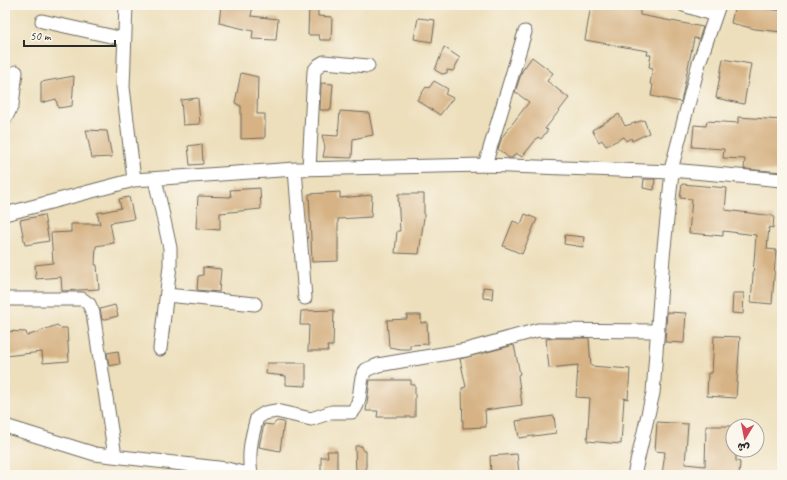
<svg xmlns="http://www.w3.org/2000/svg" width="787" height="480" viewBox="0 0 787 480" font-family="Caveat,'Playpen Sans Arabic',sans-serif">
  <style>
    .building { fill: #d6b284 }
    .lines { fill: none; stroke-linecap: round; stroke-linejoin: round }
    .minor-casing { stroke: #6f6a5e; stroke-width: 15 }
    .minor { stroke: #fff; stroke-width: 13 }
  </style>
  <rect width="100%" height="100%" fill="#fbf7ec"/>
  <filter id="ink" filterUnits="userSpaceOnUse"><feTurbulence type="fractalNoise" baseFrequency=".025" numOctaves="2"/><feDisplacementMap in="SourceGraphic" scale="8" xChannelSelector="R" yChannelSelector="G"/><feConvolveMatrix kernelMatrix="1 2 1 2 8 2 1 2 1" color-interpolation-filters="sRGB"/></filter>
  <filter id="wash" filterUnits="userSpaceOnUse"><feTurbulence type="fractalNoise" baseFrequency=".012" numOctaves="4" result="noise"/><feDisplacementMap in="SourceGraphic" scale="16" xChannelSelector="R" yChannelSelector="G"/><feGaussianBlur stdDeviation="0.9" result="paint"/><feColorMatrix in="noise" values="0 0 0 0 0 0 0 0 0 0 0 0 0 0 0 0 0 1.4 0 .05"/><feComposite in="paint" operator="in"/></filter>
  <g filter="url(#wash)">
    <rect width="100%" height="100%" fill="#eddfbc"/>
    <g id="blocks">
      <!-- building -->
      <path class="building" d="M 221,5 L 253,5 L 251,16 L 278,19 L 276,40 L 252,39 L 253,31 L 219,23 Z
        M 309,5 L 318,5 L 318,16 L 332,17 L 331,40 L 320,40 L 319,35 L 308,35 Z
        M 591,5 L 612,5 L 640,10 L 640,15 L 703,27 L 699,39 L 694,38 L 681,102 L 651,96 L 653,85 L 650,84 L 653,68 L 649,67 L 651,55 L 647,55 L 648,51 L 585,40 Z
        M 735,5 L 761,5 L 761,8 L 782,11 L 782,32 L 755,29 L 731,23 Z
        M 418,18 L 435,20 L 432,42 L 414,39 Z
        M 444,47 L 460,58 L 453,71 L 447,70 L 447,73 L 442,74 L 435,70 Z
        M 532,57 L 553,73 L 547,81 L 569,98 L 545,129 L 548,130 L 541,139 L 538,137 L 522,157 L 516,153 L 512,158 L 509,158 L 498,149 L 502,137 L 529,102 L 515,92 L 522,71 Z
        M 723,59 L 751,64 L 744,104 L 716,98 Z
        M 241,73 L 258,77 L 257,114 L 265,114 L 265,138 L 241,139 L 241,106 L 235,103 Z
        M 74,76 L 72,106 L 58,108 L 56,99 L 41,103 L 41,82 Z
        M 434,81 L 448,89 L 445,94 L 453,98 L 440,115 L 417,100 L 426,87 L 429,88 Z
        M 321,83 L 333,84 L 331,110 L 320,110 Z
        M 198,98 L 200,124 L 183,125 L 181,100 Z
        M 340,111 L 369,113 L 373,135 L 353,139 L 352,158 L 323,157 L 325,147 L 322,135 L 338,136 Z
        M 619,114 L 625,126 L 644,120 L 649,133 L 632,141 L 631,138 L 626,141 L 624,137 L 606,146 L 602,140 L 599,142 L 592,130 Z
        M 738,117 L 782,120 L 782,172 L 744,169 L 745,159 L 723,158 L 724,149 L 692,147 L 694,125 L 706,126 L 707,121 L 738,123 Z
        M 86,130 L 107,131 L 112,157 L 92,158 Z
        M 202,144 L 203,164 L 190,165 L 188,146 Z
        M 644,179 L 655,179 L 654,190 L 643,188 Z
        M 682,184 L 727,188 L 725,210 L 774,216 L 773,228 L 769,227 L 767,249 L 776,250 L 772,304 L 751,302 L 756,235 L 723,231 L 723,236 L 689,233 L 692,199 L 680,198 Z
        M 260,188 L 261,209 L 220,213 L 220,230 L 196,228 L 198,196 L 231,197 L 230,190 Z
        M 340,192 L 340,198 L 372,195 L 371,217 L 338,219 L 338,261 L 312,262 L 309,194 Z
        M 398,194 L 424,194 L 424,217 L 419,254 L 395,253 L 397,231 L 400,231 Z
        M 129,197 L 134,219 L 110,223 L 114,243 L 96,246 L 95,265 L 97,265 L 99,289 L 62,291 L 61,277 L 36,279 L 35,265 L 53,263 L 51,233 L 71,232 L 71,224 L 100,224 L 97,213 L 121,208 L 119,199 Z
        M 525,214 L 537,219 L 522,254 L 503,246 L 513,221 L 521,224 Z
        M 44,215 L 49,241 L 25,245 L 20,220 Z
        M 565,235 L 584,237 L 583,247 L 564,244 Z
        M 203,267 L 221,269 L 219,292 L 197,290 L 198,276 L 203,275 Z
        M 483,287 L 493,288 L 492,299 L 483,298 Z
        M 733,293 L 744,293 L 743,314 L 732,313 Z
        M 115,305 L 118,316 L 102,320 L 100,309 Z
        M 334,310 L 333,346 L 327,346 L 328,351 L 308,351 L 309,325 L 300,325 L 301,311 Z
        M 667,312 L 686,313 L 684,343 L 665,342 Z
        M 407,315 L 421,315 L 421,323 L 427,322 L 428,344 L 410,345 L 410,349 L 400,349 L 389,347 L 387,320 L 407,319 Z
        M 57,325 L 61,328 L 67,328 L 69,361 L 43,363 L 42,352 L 5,356 L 5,331 L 26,332 L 27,336 Z
        M 714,336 L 740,337 L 736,398 L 707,396 L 708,373 L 712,373 Z
        M 555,338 L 589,338 L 591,366 L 630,369 L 628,399 L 624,398 L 621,444 L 587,441 L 590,398 L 576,397 L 578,365 L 549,368 L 546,339 Z
        M 514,345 L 520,374 L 518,375 L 522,405 L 485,410 L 486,427 L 463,428 L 462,388 L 466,387 L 460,359 Z
        M 118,351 L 120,364 L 109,366 L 107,353 Z
        M 267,363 L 306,363 L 306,386 L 286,385 L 286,376 L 266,374 Z
        M 370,380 L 411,380 L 411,385 L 415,385 L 415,417 L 377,417 L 378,411 L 366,411 Z
        M 554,416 L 556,433 L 519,438 L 516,421 Z
        M 277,421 L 284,422 L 280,451 L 259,447 L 264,424 L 273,425 Z
        M 657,422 L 688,424 L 685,464 L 705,466 L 706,426 L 733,426 L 733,450 L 736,450 L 736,461 L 740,462 L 739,475 L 662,475 L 665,452 L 655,451 Z
        M 355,446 L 362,446 L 363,451 L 366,451 L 366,475 L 356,475 Z
        M 327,451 L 337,451 L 337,475 L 321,475 L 321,457 L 328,457 Z
        M 517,454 L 519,474 L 491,475 L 490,456 Z"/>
    </g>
  </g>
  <g filter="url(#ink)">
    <use href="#blocks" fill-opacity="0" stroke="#6f6a5e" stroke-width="1"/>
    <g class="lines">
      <defs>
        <path id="minor" d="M 126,5 L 123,87 L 134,180
          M 684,5 L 715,15
          M 42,21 L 124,39
          M 5,119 L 12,105 L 16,72
          M 485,165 L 525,32
          M 295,169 L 305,298
          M 309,169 L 314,71 L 319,65 L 324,62 L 368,66
          M 671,170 L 699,63 L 719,5
          M 155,179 L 170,248 L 170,266 L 160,349
          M 5,214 L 134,180 L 295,169 L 485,165 L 672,172 L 671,170 L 782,180
          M 167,295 L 255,304
          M 5,299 L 82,299 L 89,304 L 93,313 L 115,456
          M 5,426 L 95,454 L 227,469 L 251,475
          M 251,475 C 248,454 251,438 257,418 L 265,413 L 276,411 L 311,419 L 332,412 L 352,412 C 364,401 357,380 366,370 C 369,368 374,367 378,365 L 466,350 L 538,330 L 658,331
          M 634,475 L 653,393 L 663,257 L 672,172"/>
      </defs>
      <!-- minor casing -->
      <use href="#minor" class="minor-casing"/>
      <!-- minor -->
      <use href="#minor" class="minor"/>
    </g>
  </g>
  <!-- margin -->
  <rect width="787" height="480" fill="none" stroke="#fbf7ec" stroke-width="20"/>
  <!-- north arrow -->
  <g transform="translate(745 438) rotate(190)"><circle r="19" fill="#fbf7ec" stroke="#a8a59f"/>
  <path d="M0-3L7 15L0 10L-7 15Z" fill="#d1495b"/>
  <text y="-6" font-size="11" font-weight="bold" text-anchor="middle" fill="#2b2b2b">ش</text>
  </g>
  <!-- scale -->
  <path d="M24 40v6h91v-6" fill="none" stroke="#2b2b2b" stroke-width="2"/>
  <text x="30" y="40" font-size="12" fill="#2b2b2b" stroke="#fbf7ec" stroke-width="3" paint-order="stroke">50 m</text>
</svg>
